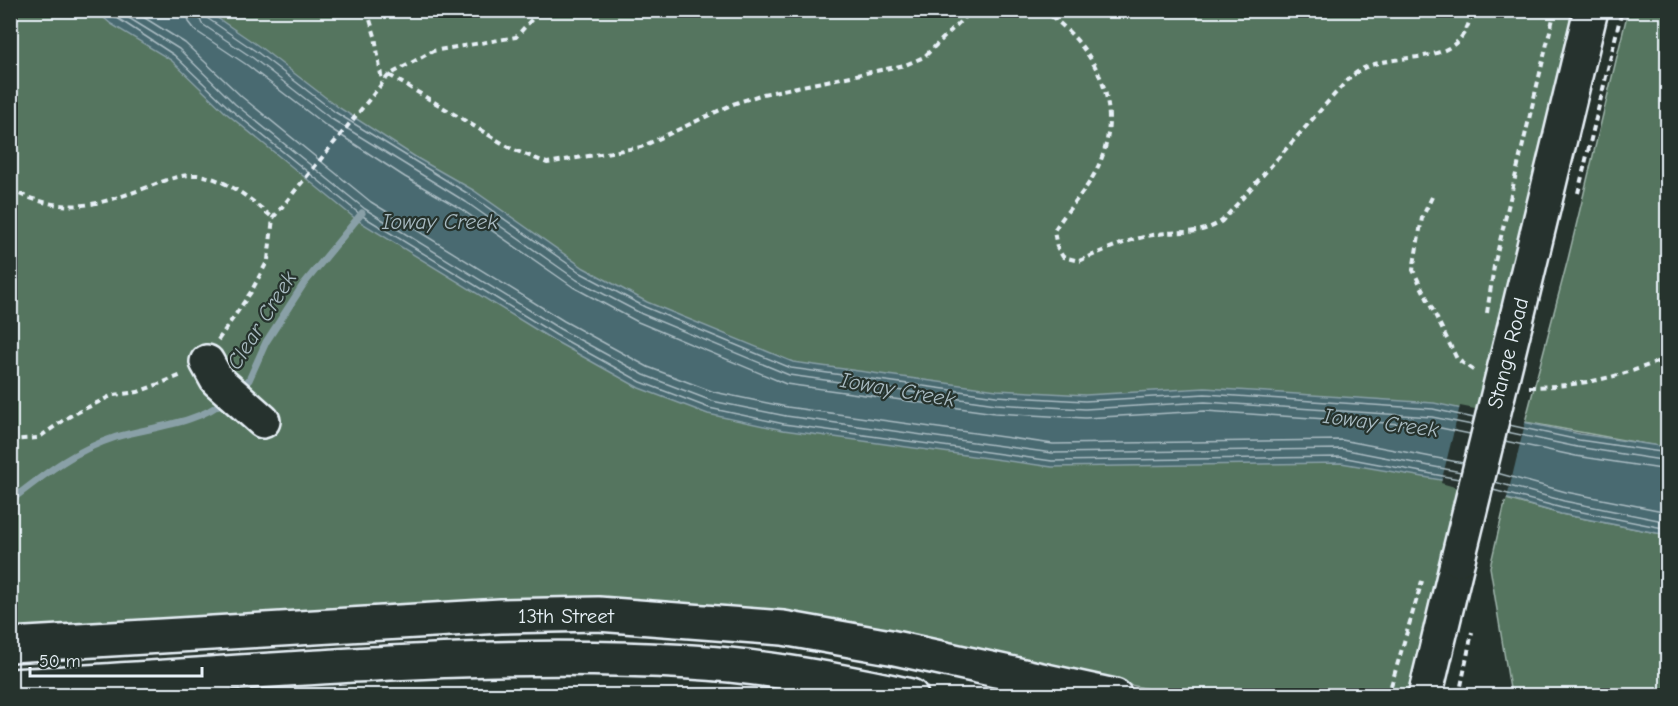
<svg xmlns="http://www.w3.org/2000/svg" width="1678" height="706" viewBox="0 0 1678 706" font-family="'Comic Neue',sans-serif">
  <style>
    .green { fill: #55755e; stroke: #9eb3ab; stroke-width: 1.5 }
    .water { fill: #4a6a71; stroke: #89a0a7; stroke-width: 1.5 }
    .pier { fill: #26332d }
    .lines { fill: none; stroke-linecap: round; stroke-linejoin: round }
    .shore { stroke: #a9bbc2; stroke-width: 1.5 }
    .stream { stroke: #89a0a7; stroke-width: 7 }
    .minor-casing { stroke: #e8f1f8; stroke-width: 38 }
    .major-casing { stroke: #e8f1f8; stroke-width: 38 }
    .path { stroke: #e8f1f8; stroke-width: 4; stroke-dasharray: 6 4.5; stroke-linecap: butt }
    .minor { stroke: #26332d; stroke-width: 33 }
    .major { stroke: #26332d; stroke-width: 33 }
    .major-bridge-casing { stroke: #e8f1f8; stroke-width: 38; stroke-linecap: butt }
    .major-bridge { stroke: #26332d; stroke-width: 33 }
    .labels { text-anchor: middle; stroke-width: 4.5; stroke-linejoin: round; paint-order: stroke }
    .street-label { font-size: 21px; fill: #e8f1f8; stroke: #26332d }
    .water-label { font-size: 22px; font-style: italic; fill: #a9bbc2; stroke: #26332d }
  </style>
  <rect width="100%" height="100%" fill="#26332d"/>
  <filter id="ink" filterUnits="userSpaceOnUse"><feTurbulence type="fractalNoise" baseFrequency=".0167" numOctaves="2"/><feDisplacementMap in="SourceGraphic" scale="12" xChannelSelector="R" yChannelSelector="G"/><feConvolveMatrix kernelMatrix="1 2 1 2 8 2 1 2 1" color-interpolation-filters="sRGB"/></filter>
  <g filter="url(#ink)">
    <!-- green -->
    <path class="green" d="M 10,11 L 1591,11 L 1425,696 L 1176,695 L 897,634 L 792,616 L 11,632 Z
      M 1628,11 L 1667,11 L 1667,448 L 1525,422 L 1568,259 Z
      M 1506,499 L 1561,514 L 1667,535 L 1667,695 L 1511,695 L 1490,567 Z"/>
    <!-- water -->
    <path class="water" d="M 96,11 L 207,11 L 260,47 L 338,107 L 417,158 L 473,190 L 584,268 L 647,302 L 793,362 L 997,390 L 1085,395 L 1205,388 L 1434,403 L 1580,434 L 1666,447 L 1667,535 L 1561,514 L 1441,480 L 1341,463 L 1052,467 L 783,430 L 708,414 L 639,388 L 553,340 L 357,220 L 226,113 L 171,60 L 111,24 Z"/>
    <!-- pier -->
    <path class="pier" d="M 1460,406 L 1526,419 L 1506,502 L 1441,483 Z"/>
    <g class="lines">
      <!-- shore -->
      <path class="shore" d="M 105,10 L 174,55 L 230,109 L 361,215 L 556,335 L 641,382 L 709,408 L 784,424 L 1052,461 L 1341,457 L 1459,479
        M 116,10 L 179,49 L 235,104 L 365,209 L 560,329 L 644,375 L 712,401 L 786,416 L 1052,453 L 1342,449 L 1461,472
        M 132,10 L 185,43 L 242,97 L 371,202 L 564,321 L 648,367 L 714,392 L 787,407 L 1053,444 L 1342,440 L 1463,463
        M 187,10 L 189,22 L 196,31 L 247,65 L 325,125 L 405,177 L 461,209 L 573,287 L 638,322 L 786,384 L 995,413 L 1085,418 L 1205,411 L 1431,426 L 1470,434
        M 196,10 L 202,24 L 253,58 L 330,118 L 466,202 L 577,280 L 642,314 L 789,375 L 996,404 L 1085,409 L 1205,402 L 1432,417 L 1472,425
        M 204,10 L 207,18 L 257,52 L 335,112 L 470,195 L 581,273 L 645,307 L 791,368 L 996,396 L 1085,401 L 1205,394 L 1433,409 L 1474,418
        M 1509,425 L 1579,440 L 1668,453
        M 1507,432 L 1577,447 L 1668,461
        M 1505,441 L 1576,456 L 1668,470
        M 1497,473 L 1566,492 L 1668,512
        M 1495,482 L 1564,501 L 1668,522
        M 1493,490 L 1562,508 L 1668,529"/>
      <!-- stream -->
      <path class="stream" d="M 238,389 L 249,380 L 266,342 L 303,285 L 362,213
        M 10,501 C 46,473 73,451 116,437 C 150,427 198,424 225,400"/>
      <defs>
        <path id="minor" d="M 207,362 L 217,380 L 263,421"/>
        <path id="major" d="M 1516,321 L 1591,10
          M 10,645 L 501,616 L 598,614 L 783,628 L 890,647 L 1115,696
          M 10,686 C 237,676 464,648 691,662 C 764,666 839,680 911,696
          M 1425,696 L 1458,559"/>
      </defs>
      <!-- minor casing -->
      <use href="#minor" class="minor-casing"/>
      <!-- major casing -->
      <use href="#major" class="major-casing"/>
      <!-- path -->
      <path class="path" d="M 367,10 L 375,36 L 382,82
        M 1043,10 C 1100,50 1130,114 1092,178 C 1081,197 1065,212 1054,231 L 1057,247 L 1063,257 L 1079,261 C 1105,250 1131,238 1159,234 C 1184,230 1199,236 1222,221 L 1350,77 C 1355,74 1361,69 1366,67 C 1407,50 1462,70 1472,10
        M 389,75 L 512,149 L 547,163 L 641,147 L 733,104 L 763,94 L 905,65 L 924,57 L 972,10
        M 10,190 C 66,215 93,207 148,187 C 164,181 180,174 197,175 C 226,178 252,200 273,218
        M 1578,193 L 1622,10
        M 1432,197 L 1422,218 L 1413,270 L 1457,359 L 1476,372
        M 1487,313 L 1494,266 L 1555,10
        M 218,340 L 251,292 L 268,260 L 273,218 L 389,75 L 433,51 L 516,37 L 540,10
        M 1529,387 C 1576,387 1624,377 1668,357
        M 10,440 L 38,438 L 70,416 L 113,395 L 138,392 L 182,375
        M 1388,696 L 1422,581
        M 1459,696 L 1472,632"/>
      <!-- minor -->
      <use href="#minor" class="minor"/>
      <!-- major -->
      <use href="#major" class="major"/>
      <defs>
        <path id="major-bridge" d="M 1458,559 L 1516,321"/>
      </defs>
      <!-- major-bridge casing -->
      <use href="#major-bridge" class="major-bridge-casing"/>
      <!-- major-bridge -->
      <use href="#major-bridge" class="major-bridge"/>
    </g>
  </g>
  <g class="labels">
    <!-- street labels -->
    <g class="street-label">
      <text transform="translate(1508 353) rotate(-76)" y="7">Stange Road</text>
      <text x="566" y="623">13th Street</text>
    </g>
    <!-- water labels -->
    <g class="water-label">
      <text x="440" y="229">Ioway Creek</text>
      <text transform="translate(261 320) rotate(-58)" y="8">Clear Creek</text>
      <text transform="translate(898 389) rotate(10)" y="8">Ioway Creek</text>
      <text transform="translate(1381 422) rotate(7)" y="8">Ioway Creek</text>
    </g>
  </g>
  <!-- margin -->
  <rect width="1678" height="706" fill="none" stroke="#26332d" stroke-width="36"/>
  <rect x="18" y="18" width="1642" height="670" fill="none" stroke="#e8f1f8" stroke-width="2" filter="url(#ink)"/>
  <!-- scale -->
  <path d="M30 667v9h172v-9" fill="none" stroke="#e8f1f8" stroke-width="3"/>
  <text x="39" y="667" font-size="18" fill="#e8f1f8" stroke="#26332d" stroke-width="4.5" paint-order="stroke">50 m</text>
</svg>
